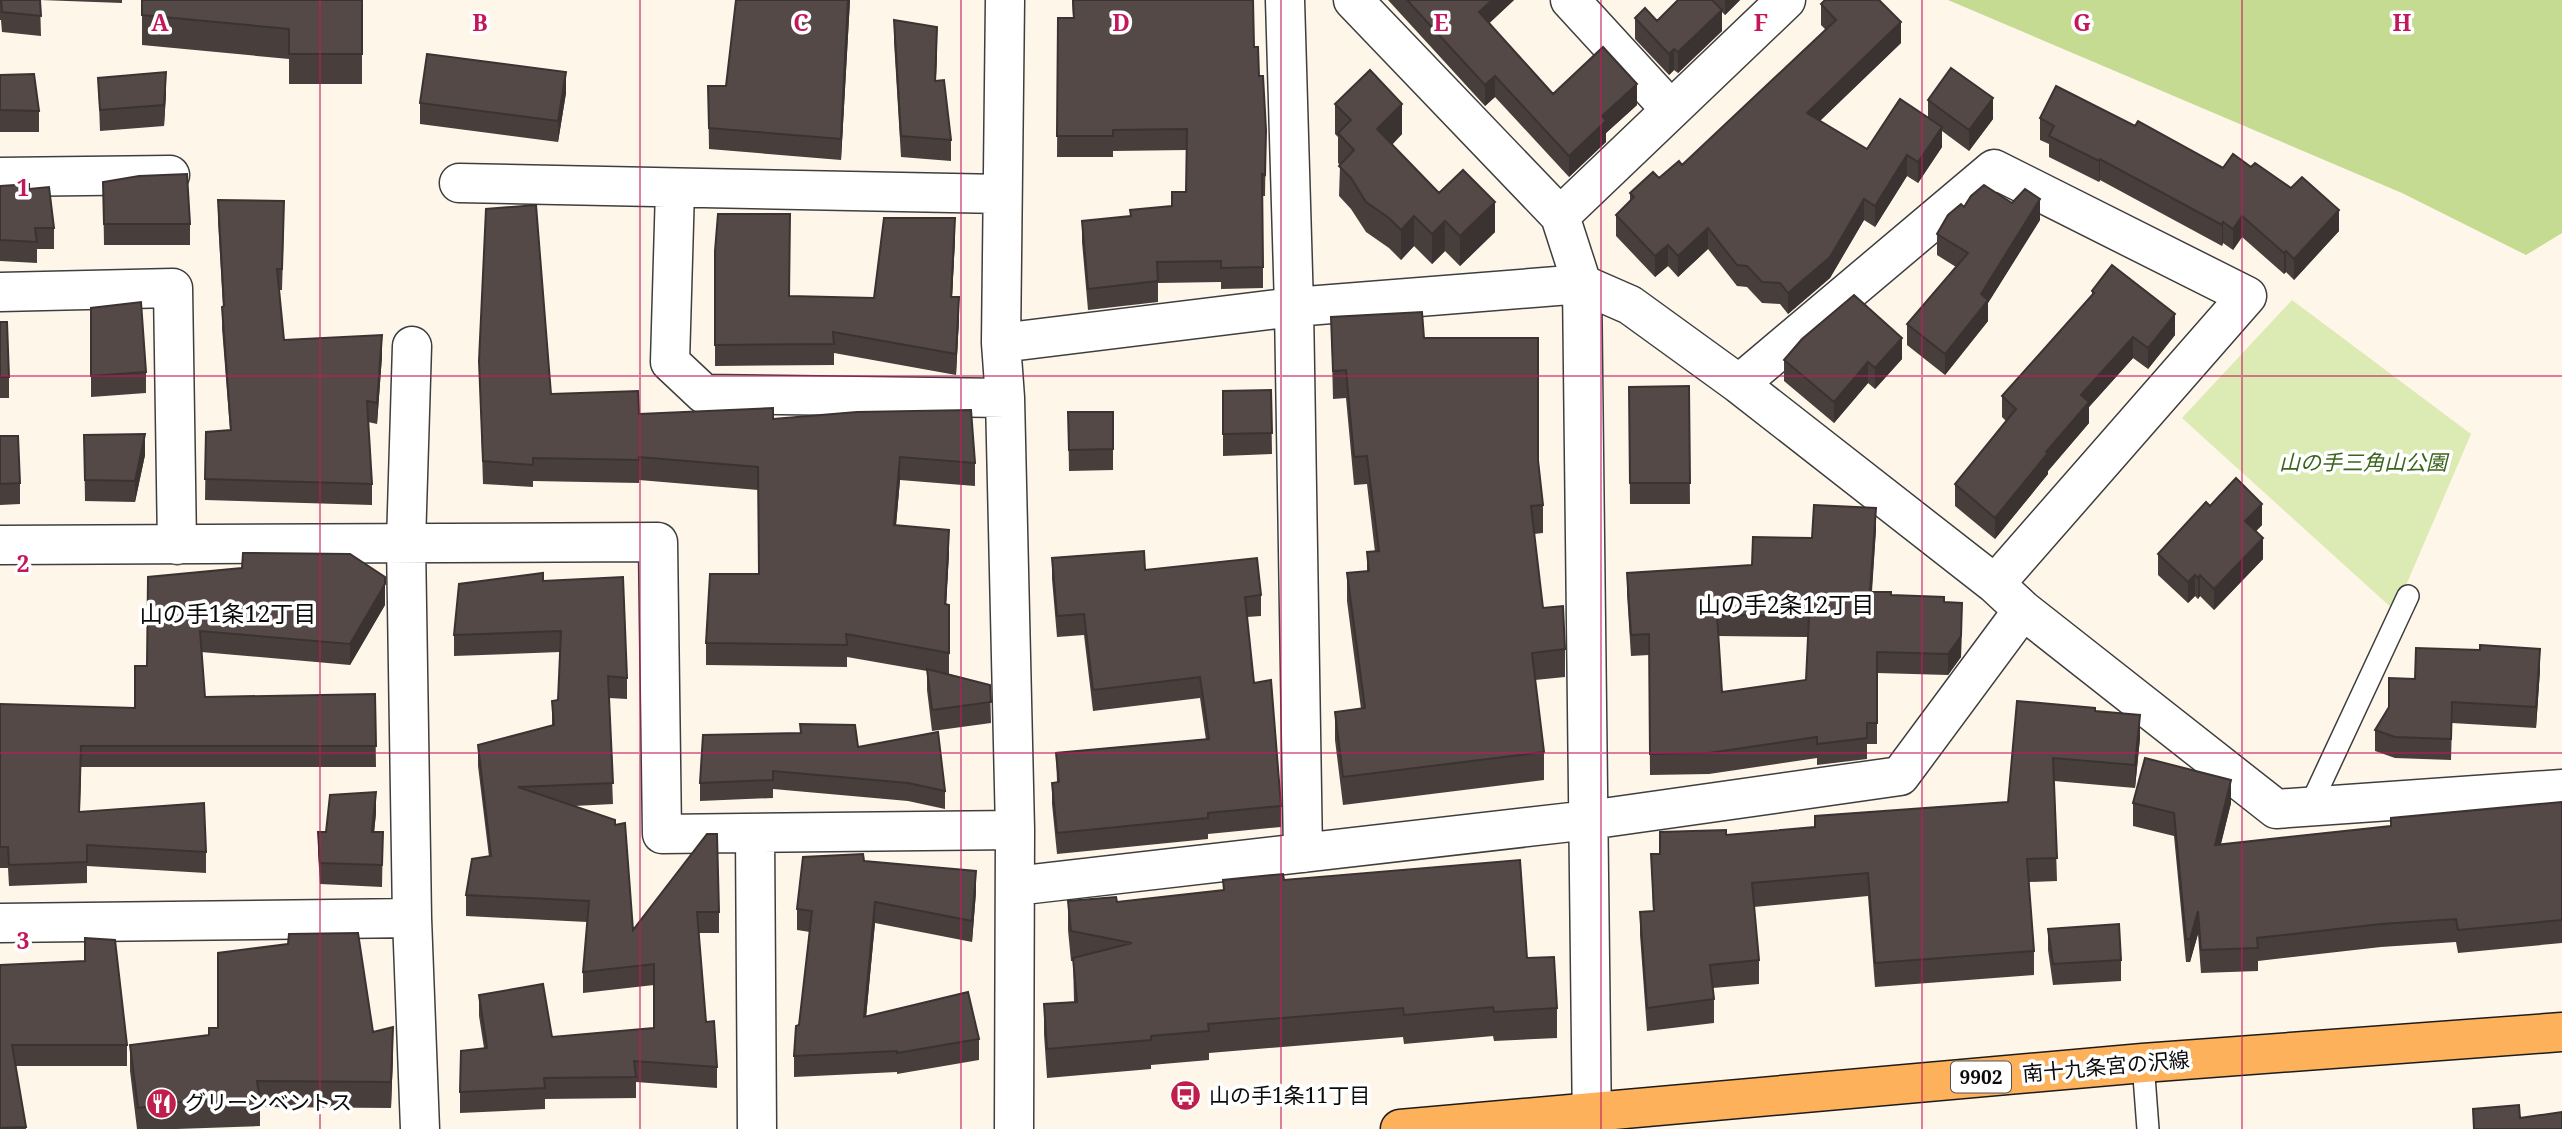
<svg xmlns="http://www.w3.org/2000/svg" width="2562" height="1129" viewBox="0 0 2562 1129" font-family="'Noto Serif','Noto Sans JP',serif">
  <style>
    .green { fill: #dceab3 }
    .forest { fill: #c4db91 }
    .lines { fill: none; stroke-linecap: round; stroke-linejoin: round }
    .lane-casing { stroke: #3e3e3e; stroke-width: 24 }
    .street-casing { stroke: #3e3e3e; stroke-width: 41 }
    .primary-casing { stroke: #1c1c1c; stroke-width: 41 }
    .lane { stroke: #fff; stroke-width: 21 }
    .street { stroke: #fff; stroke-width: 38 }
    .primary { stroke: #fdb15b; stroke-width: 38 }
    .wall { fill: #483f3d; fill-rule: evenodd }
    .shaded-wall { fill: #3b3332 }
    .building { fill: #544947; stroke: #3b3332; stroke-width: 2; fill-rule: evenodd }
    .grid { fill: none; stroke: #c2185b; stroke-width: 2; stroke-opacity: 0.55 }
    .labels { text-anchor: middle; stroke-width: 7; stroke-linejoin: round; paint-order: stroke }
    .shield { fill: #fff; stroke: #545454; stroke-width: 2 }
    .shield-label { font-size: 19px; font-weight: bold; fill: #0b0b0b }
    .park-label { font-size: 21px; font-style: italic; fill: #3b641a; stroke: #fff }
    .street-label { font-size: 21px; fill: #0b0b0b; stroke: #fff }
    .poi-label { font-size: 21px; fill: #0b0b0b; stroke: #fff; text-anchor: start }
    .neighbourhood-label { font-size: 23px; fill: #0b0b0b; stroke: #fff }
    .grid-label { font-size: 23px; text-anchor: middle; font-weight: bold; fill: #c2185b; stroke: #fff; stroke-width: 7; stroke-linejoin: round; paint-order: stroke }
  </style>
  <rect width="100%" height="100%" fill="#fff6ea"/>
  <!-- green -->
  <path class="green" d="M 2292,300 L 2471,434 L 2395,611 L 2182,418 Z"/>
  <!-- forest -->
  <path class="forest" d="M 1948,0 L 2562,0 L 2562,233 L 2526,255 L 2402,193 Z"/>
  <g class="lines">
    <defs>
      <path id="lane" d="M 2310,806 L 2408,596
        M 2143,1063 L 2148,1129"/>
      <path id="street" d="M 1005,0 L 1001,343 L 1005,398 L 1015,830 L 1014,1129
        M 1285,0 L 1294,307 L 1303,853
        M 1353,0 L 1560,216 L 1582,284 L 1630,305 L 1739,384 L 1995,584 L 2023,610 L 2276,809 L 2562,789
        M 1570,0 L 1671,110
        M 0,177 L 170,175
        M 459,183 L 1002,194
        M 675,189 L 670,362 L 704,394 L 1005,398
        M 1560,216 L 1786,0
        M 0,292 L 173,288 L 177,545
        M 1001,343 L 1294,307 L 1582,284 L 1592,1129
        M 412,346 L 406,543 L 412,918 L 420,1129
        M 1739,384 L 1994,169 L 2247,296 L 1995,584
        M 0,545 L 658,542 L 662,834 L 1015,830
        M 755,833 L 757,1129
        M 1015,886 L 1589,820 L 1900,776 L 2023,610
        M 0,923 L 412,918"/>
      <path id="primary" d="M 1400,1129 L 2143,1063 L 2562,1032"/>
    </defs>
    <!-- lane casing -->
    <use href="#lane" class="lane-casing"/>
    <!-- street casing -->
    <use href="#street" class="street-casing"/>
    <!-- primary casing -->
    <use href="#primary" class="primary-casing"/>
    <!-- lane -->
    <use href="#lane" class="lane"/>
    <!-- street -->
    <use href="#street" class="street"/>
    <!-- primary -->
    <use href="#primary" class="primary"/>
  </g>
  <!-- wall -->
  <path class="wall" d="M 0,0 L 122,0 L 122,3 L 40,0 L 41,36 L 2,32 L 1,20 L 0,20 Z
    M 142,0 L 362,0 L 362,84 L 289,84 L 289,59 L 142,45 Z
    M 736,0 L 850,0 L 841,160 L 709,149 L 708,86 L 726,86 Z
    M 1072,0 L 1253,0 L 1254,47 L 1259,76 L 1266,130 L 1265,196 L 1263,196 L 1263,288 L 1221,289 L 1221,282 L 1158,283 L 1158,302 L 1088,310 L 1082,242 L 1082,221 L 1130,216 L 1130,210 L 1172,206 L 1186,192 L 1187,150 L 1113,151 L 1113,157 L 1057,157 L 1058,18 L 1073,18 Z
    M 1388,0 L 1514,0 L 1489,23 L 1553,94 L 1637,105 L 1606,133 L 1606,142 L 1569,177 L 1495,97 L 1485,106 Z
    M 1678,0 L 1740,0 L 1725,15 L 1722,12 L 1722,31 L 1678,73 L 1674,70 L 1669,75 L 1635,39 L 1635,18 L 1657,21 Z
    M 1821,4 L 1901,43 L 1820,121 L 1867,149 L 1928,117 L 1928,100 L 1993,119 L 1969,151 L 1942,131 L 1942,147 L 1918,183 L 1907,176 L 1875,227 L 1864,220 L 1830,278 L 1788,314 L 1780,304 L 1762,303 L 1747,287 L 1737,286 L 1708,249 L 1678,277 L 1668,266 L 1655,277 L 1616,236 L 1616,215 L 1630,201 L 1630,193 L 1682,165 L 1826,30 L 1821,25 Z
    M 894,20 L 937,49 L 936,81 L 951,140 L 951,161 L 901,157 L 894,41 Z
    M 0,75 L 39,111 L 39,132 L 0,132 Z
    M 98,78 L 166,93 L 164,126 L 100,131 Z
    M 566,93 L 558,142 L 420,124 L 420,103 Z
    M 1335,104 L 1402,134 L 1392,145 L 1439,193 L 1495,232 L 1460,266 L 1445,251 L 1432,264 L 1414,246 L 1401,260 L 1389,248 L 1366,232 L 1351,209 L 1339,196 L 1340,165 L 1338,163 L 1338,137 L 1335,134 Z
    M 2040,118 L 2339,231 L 2294,280 L 2286,272 L 2284,274 L 2242,237 L 2233,250 L 2223,243 L 2222,246 L 2100,180 L 2099,182 L 2049,157 L 2049,144 L 2040,140 Z
    M 103,182 L 190,224 L 190,245 L 104,245 Z
    M 0,186 L 29,189 L 54,228 L 54,249 L 37,249 L 37,263 L 0,261 Z
    M 218,200 L 284,222 L 282,290 L 279,290 L 284,340 L 382,356 L 377,424 L 368,422 L 372,484 L 372,505 L 205,500 L 206,432 L 230,430 L 222,328 L 223,306 L 218,221 Z
    M 1964,207 L 2040,220 L 1988,303 L 1988,321 L 1945,375 L 1907,345 L 1907,324 L 1956,267 L 1937,255 L 1937,234 Z
    M 955,239 L 952,297 L 959,318 L 956,375 L 834,353 L 834,365 L 715,366 L 715,251 L 789,296 L 874,298 Z
    M 2092,291 L 2175,335 L 2148,369 L 2133,358 L 2089,407 L 2089,423 L 2048,471 L 2048,474 L 1995,539 L 1955,506 L 1955,484 L 2006,421 L 2002,417 L 2002,396 L 2092,295 Z
    M 91,308 L 146,372 L 146,393 L 91,397 Z
    M 1331,317 L 1424,338 L 1538,460 L 1543,505 L 1543,533 L 1534,534 L 1543,608 L 1565,649 L 1565,677 L 1535,680 L 1544,752 L 1544,780 L 1343,805 L 1335,740 L 1335,712 L 1361,709 L 1347,601 L 1347,573 L 1367,571 L 1367,552 L 1375,552 L 1367,484 L 1354,485 L 1346,398 L 1333,399 Z
    M 0,322 L 9,377 L 9,398 L 0,398 Z
    M 1902,359 L 1875,389 L 1868,383 L 1834,423 L 1784,381 L 1784,360 Z
    M 479,361 L 551,394 L 639,414 L 773,419 L 975,463 L 975,486 L 900,480 L 896,525 L 949,553 L 946,604 L 949,605 L 949,675 L 990,685 L 991,723 L 932,731 L 927,690 L 927,671 L 847,657 L 847,667 L 706,665 L 706,643 L 759,574 L 758,490 L 639,480 L 639,483 L 533,481 L 533,487 L 483,484 Z
    M 1689,386 L 1690,504 L 1630,504 L 1629,387 Z
    M 1271,390 L 1272,454 L 1223,456 L 1223,391 Z
    M 1068,412 L 1113,412 L 1113,470 L 1069,471 Z
    M 84,435 L 145,455 L 135,502 L 85,501 Z
    M 0,436 L 20,483 L 20,504 L 0,505 Z
    M 2210,506 L 2262,525 L 2256,531 L 2263,559 L 2214,610 L 2200,596 L 2198,599 L 2195,596 L 2188,603 L 2158,575 L 2158,554 Z
    M 1876,529 L 1872,592 L 1944,602 L 1962,624 L 1961,657 L 1948,675 L 1877,673 L 1877,744 L 1867,744 L 1867,759 L 1817,765 L 1817,758 L 1709,774 L 1650,775 L 1649,655 L 1631,656 L 1627,594 L 1627,573 L 1752,565 L 1812,538 ZM 1718,636 L 1808,637 L 1806,680 L 1722,692 Z
    M 1052,558 L 1145,570 L 1261,595 L 1261,616 L 1247,617 L 1254,683 L 1281,806 L 1281,827 L 1208,834 L 1208,839 L 1057,854 L 1052,804 L 1052,783 L 1057,782 L 1056,753 L 1206,740 L 1200,698 L 1093,711 L 1084,635 L 1057,637 L 1052,579 Z
    M 148,577 L 385,605 L 350,665 L 201,652 L 205,697 L 375,694 L 376,767 L 81,767 L 80,811 L 206,852 L 206,873 L 87,866 L 87,883 L 9,886 L 8,868 L 0,868 L 0,704 L 135,708 L 147,666 Z
    M 543,581 L 627,678 L 627,699 L 609,698 L 613,804 L 574,806 L 633,930 L 707,834 L 719,912 L 719,933 L 699,933 L 706,1022 L 717,1067 L 717,1088 L 636,1082 L 636,1098 L 545,1099 L 545,1109 L 460,1113 L 460,1092 L 484,1048 L 479,1016 L 479,995 L 552,1037 L 654,1028 L 654,985 L 583,993 L 583,972 L 587,922 L 466,916 L 466,895 L 489,857 L 478,766 L 478,745 L 552,726 L 552,701 L 558,700 L 560,652 L 454,656 L 454,635 Z
    M 2540,670 L 2536,728 L 2452,723 L 2451,760 L 2395,758 L 2375,751 L 2375,730 L 2389,707 L 2415,679 Z
    M 2095,711 L 2140,738 L 2135,788 L 2054,781 L 2057,881 L 2029,882 L 2034,951 L 2034,975 L 1875,987 L 1868,896 L 1754,907 L 1759,960 L 1759,984 L 1713,988 L 1714,999 L 1714,1023 L 1647,1031 L 1640,935 L 1640,912 L 1653,911 L 1651,854 L 1660,854 L 1660,832 L 1726,835 L 1815,827 L 1815,816 L 2008,802 Z
    M 858,747 L 945,791 L 945,809 L 908,801 L 773,789 L 773,798 L 700,801 L 700,783 Z
    M 2562,802 L 2562,943 L 2458,953 L 2456,942 L 2381,947 L 2258,961 L 2258,971 L 2201,973 L 2198,934 L 2190,962 L 2186,962 L 2174,836 L 2133,826 L 2133,803 L 2231,803 L 2221,844 L 2391,826 L 2391,818 Z
    M 376,813 L 374,832 L 383,832 L 382,887 L 320,884 L 318,853 L 318,832 L 326,832 Z
    M 864,861 L 976,892 L 972,942 L 875,923 L 866,1017 L 979,1039 L 979,1060 L 897,1074 L 897,1072 L 794,1077 L 794,1056 L 799,1025 L 810,932 L 797,930 L 797,909 Z
    M 1223,880 L 1284,880 L 1527,958 L 1557,1008 L 1557,1038 L 1494,1041 L 1493,1036 L 1404,1044 L 1403,1037 L 1209,1053 L 1209,1060 L 1151,1065 L 1151,1069 L 1047,1078 L 1044,1034 L 1044,1004 L 1074,1002 L 1073,961 L 1071,961 L 1068,930 L 1068,901 L 1117,902 L 1223,890 Z
    M 2048,929 L 2121,960 L 2121,981 L 2053,985 L 2048,950 Z
    M 0,965 L 127,1045 L 127,1066 L 16,1066 L 26,1129 L 0,1129 Z
    M 373,1032 L 393,1053 L 391,1108 L 260,1107 L 260,1126 L 177,1129 L 137,1129 L 130,1071 L 130,1045 Z"/>
  <!-- shaded-wall -->
  <path class="shaded-wall" d="M 848,0 L 850,0 L 841,160 L 841,139 Z
    M 1492,0 L 1514,0 L 1479,33 L 1479,12 Z
    M 1725,0 L 1740,0 L 1725,15 Z
    M 1722,10 L 1722,31 L 1678,73 L 1678,52 Z
    M 1901,22 L 1901,43 L 1807,133 L 1807,113 Z
    M 937,27 L 937,49 L 935,102 L 935,81 Z
    M 1674,49 L 1674,70 L 1669,75 L 1669,54 Z
    M 166,72 L 166,93 L 164,126 L 164,105 Z
    M 566,72 L 566,93 L 558,142 L 558,121 Z
    M 1495,76 L 1495,97 L 1485,106 L 1485,85 Z
    M 1637,84 L 1637,105 L 1606,133 L 1606,142 L 1569,177 L 1569,156 L 1602,116 Z
    M 1993,98 L 1993,119 L 1969,151 L 1969,130 Z
    M 1402,104 L 1402,134 L 1377,159 L 1377,129 Z
    M 1942,127 L 1942,147 L 1918,183 L 1918,162 Z
    M 1907,155 L 1907,176 L 1875,227 L 1875,206 Z
    M 2100,159 L 2100,180 L 2099,182 L 2099,161 Z
    M 1864,199 L 1864,220 L 1830,278 L 1788,314 L 1788,293 Z
    M 2040,199 L 2040,220 L 1988,303 L 1988,321 L 1945,375 L 1945,354 Z
    M 1495,202 L 1495,232 L 1460,266 L 1460,236 Z
    M 2339,210 L 2339,231 L 2294,280 L 2294,259 Z
    M 1414,216 L 1414,246 L 1401,260 L 1401,230 Z
    M 2242,216 L 2242,237 L 2233,250 L 2233,229 Z
    M 955,218 L 955,239 L 951,318 L 951,297 Z
    M 1445,221 L 1445,251 L 1432,264 L 1432,234 Z
    M 2223,222 L 2223,243 L 2222,246 L 2222,225 Z
    M 1708,228 L 1708,249 L 1678,277 L 1678,256 Z
    M 1668,245 L 1668,266 L 1655,277 L 1655,256 Z
    M 2286,251 L 2286,272 L 2284,274 L 2284,253 Z
    M 959,297 L 959,318 L 956,375 L 956,354 Z
    M 2175,314 L 2175,335 L 2148,369 L 2148,348 Z
    M 382,335 L 382,356 L 377,424 L 377,403 Z
    M 2133,337 L 2133,358 L 2089,407 L 2089,423 L 2048,471 L 2048,474 L 1995,539 L 1995,518 L 2046,452 L 2081,395 Z
    M 1902,338 L 1902,359 L 1875,389 L 1875,368 Z
    M 1868,362 L 1868,383 L 1834,423 L 1834,402 Z
    M 145,434 L 145,455 L 135,502 L 135,481 Z
    M 900,457 L 900,480 L 894,548 L 894,525 Z
    M 2262,504 L 2262,525 L 2245,542 L 2245,521 Z
    M 1876,508 L 1876,529 L 1870,613 L 1870,592 Z
    M 949,530 L 949,553 L 945,627 L 945,604 Z
    M 2263,538 L 2263,559 L 2214,610 L 2214,589 Z
    M 2195,575 L 2195,596 L 2188,603 L 2188,582 Z
    M 2200,575 L 2200,596 L 2198,599 L 2198,578 Z
    M 385,584 L 385,605 L 350,665 L 350,644 Z
    M 1962,603 L 1961,657 L 1948,675 L 1948,654 Z
    M 2540,649 L 2540,670 L 2536,728 L 2536,707 Z
    M 2140,715 L 2140,738 L 2135,788 L 2135,765 Z
    M 81,746 L 81,767 L 79,833 L 79,812 Z
    M 2231,780 L 2231,803 L 2215,867 L 2215,845 Z
    M 376,792 L 376,813 L 372,853 L 372,832 Z
    M 976,871 L 976,892 L 972,942 L 972,921 Z
    M 875,902 L 875,923 L 864,1039 L 864,1017 Z
    M 2198,911 L 2198,934 L 2190,962 L 2190,939 Z
    M 393,1027 L 393,1053 L 391,1108 L 391,1082 Z"/>
  <!-- building -->
  <path class="building" d="M 1,0 L 40,0 L 41,16 L 2,12 Z
    M 142,0 L 362,0 L 362,54 L 289,54 L 289,29 L 142,15 Z
    M 736,0 L 848,0 L 841,139 L 709,128 L 708,86 L 726,86 Z
    M 1073,0 L 1253,0 L 1254,47 L 1258,47 L 1259,76 L 1263,76 L 1266,130 L 1265,175 L 1262,174 L 1263,267 L 1221,268 L 1221,261 L 1157,262 L 1158,281 L 1088,289 L 1082,221 L 1131,216 L 1130,210 L 1172,206 L 1172,192 L 1186,192 L 1187,129 L 1113,130 L 1113,136 L 1057,136 L 1058,18 L 1074,18 Z
    M 1407,0 L 1492,0 L 1479,12 L 1553,94 L 1603,47 L 1637,84 L 1602,116 L 1606,121 L 1569,156 L 1495,76 L 1485,85 Z
    M 1678,0 L 1712,0 L 1722,10 L 1678,52 L 1674,49 L 1669,54 L 1635,18 L 1645,8 L 1657,21 Z
    M 1825,0 L 1879,0 L 1901,22 L 1807,113 L 1867,149 L 1900,99 L 1942,127 L 1918,162 L 1907,155 L 1875,206 L 1864,199 L 1830,257 L 1788,293 L 1780,283 L 1762,282 L 1747,266 L 1737,265 L 1708,228 L 1678,256 L 1668,245 L 1655,256 L 1616,215 L 1634,197 L 1630,193 L 1653,172 L 1659,178 L 1679,161 L 1682,165 L 1836,20 L 1821,4 Z
    M 894,20 L 937,27 L 935,81 L 944,80 L 951,140 L 901,136 Z
    M 427,54 L 566,72 L 558,121 L 420,103 Z
    M 1951,68 L 1993,98 L 1969,130 L 1928,100 Z
    M 1370,70 L 1402,104 L 1377,129 L 1439,193 L 1463,170 L 1495,202 L 1460,236 L 1445,221 L 1432,234 L 1414,216 L 1401,230 L 1389,218 L 1366,202 L 1351,178 L 1339,166 L 1354,150 L 1338,133 L 1351,120 L 1335,104 Z
    M 166,72 L 164,105 L 100,110 L 98,78 Z
    M 34,74 L 39,111 L 0,110 L 0,75 Z
    M 2056,86 L 2135,126 L 2138,121 L 2223,168 L 2233,154 L 2251,167 L 2255,163 L 2291,188 L 2302,177 L 2339,210 L 2294,259 L 2286,251 L 2284,253 L 2242,216 L 2233,229 L 2223,222 L 2222,225 L 2100,159 L 2099,161 L 2049,136 L 2054,126 L 2040,118 Z
    M 187,174 L 190,224 L 104,224 L 103,182 L 139,176 Z
    M 29,184 L 29,189 L 49,187 L 54,228 L 35,228 L 37,242 L 0,240 L 0,186 Z
    M 1984,185 L 2012,203 L 2025,189 L 2040,199 L 1981,294 L 1988,300 L 1945,354 L 1907,324 L 1968,253 L 1937,234 L 1948,215 L 1961,204 L 1964,207 L 1971,196 Z
    M 218,200 L 284,201 L 282,269 L 277,269 L 284,340 L 382,335 L 377,403 L 367,401 L 372,484 L 205,479 L 206,432 L 231,430 L 222,307 L 224,306 Z
    M 536,205 L 551,394 L 638,391 L 639,414 L 773,408 L 773,419 L 857,412 L 971,410 L 975,463 L 900,457 L 894,525 L 949,530 L 945,604 L 949,605 L 949,653 L 846,634 L 847,645 L 706,643 L 710,574 L 759,574 L 758,467 L 639,457 L 639,460 L 533,458 L 533,465 L 483,461 L 479,361 L 486,209 Z
    M 718,214 L 790,214 L 789,296 L 874,298 L 884,218 L 955,218 L 951,297 L 959,297 L 956,354 L 833,332 L 834,344 L 715,345 L 715,251 Z
    M 2112,265 L 2175,314 L 2148,348 L 2133,337 L 2081,395 L 2089,402 L 2046,452 L 2048,453 L 1995,518 L 1955,484 L 2016,409 L 2002,396 L 2094,293 L 2092,291 Z
    M 1854,295 L 1902,338 L 1875,368 L 1868,362 L 1834,402 L 1784,360 L 1802,339 Z
    M 141,302 L 146,372 L 91,376 L 91,308 Z
    M 1422,312 L 1424,338 L 1538,338 L 1538,460 L 1543,505 L 1531,506 L 1543,608 L 1563,606 L 1565,649 L 1532,653 L 1544,752 L 1343,777 L 1335,712 L 1365,708 L 1347,573 L 1369,571 L 1367,552 L 1379,551 L 1367,456 L 1354,457 L 1346,370 L 1333,371 L 1331,317 Z
    M 0,322 L 7,322 L 9,377 L 0,377 Z
    M 1689,386 L 1690,483 L 1630,483 L 1629,387 Z
    M 1271,390 L 1272,433 L 1223,434 L 1223,391 Z
    M 1068,412 L 1113,412 L 1113,449 L 1069,450 Z
    M 145,434 L 135,481 L 85,480 L 84,435 Z
    M 0,436 L 18,436 L 20,483 L 0,484 Z
    M 2236,478 L 2262,504 L 2245,521 L 2263,538 L 2214,589 L 2200,575 L 2198,578 L 2195,575 L 2188,582 L 2158,554 L 2206,502 L 2210,506 Z
    M 1814,505 L 1876,508 L 1870,592 L 1891,592 L 1891,595 L 1944,597 L 1944,602 L 1962,603 L 1961,636 L 1948,654 L 1877,652 L 1877,723 L 1867,723 L 1867,738 L 1817,744 L 1817,737 L 1709,753 L 1650,754 L 1649,634 L 1631,635 L 1627,573 L 1752,565 L 1753,537 L 1812,538 ZM 1717,615 L 1809,616 L 1806,680 L 1722,692 Z
    M 1144,551 L 1145,570 L 1257,558 L 1261,595 L 1245,597 L 1254,683 L 1271,680 L 1281,806 L 1208,813 L 1208,818 L 1057,833 L 1052,783 L 1059,782 L 1056,753 L 1209,739 L 1200,677 L 1093,690 L 1084,614 L 1057,616 L 1052,558 Z
    M 243,553 L 350,554 L 385,577 L 385,584 L 350,644 L 200,631 L 205,697 L 375,694 L 376,746 L 81,746 L 79,812 L 204,803 L 206,852 L 87,845 L 87,862 L 9,865 L 8,847 L 0,847 L 0,704 L 135,708 L 135,666 L 147,666 L 148,577 L 242,568 Z
    M 543,573 L 543,581 L 623,577 L 627,678 L 608,676 L 613,783 L 518,787 L 615,820 L 615,825 L 625,823 L 633,930 L 707,834 L 717,834 L 719,912 L 697,912 L 706,1022 L 714,1021 L 717,1067 L 634,1061 L 636,1077 L 544,1078 L 545,1088 L 460,1092 L 461,1051 L 487,1048 L 479,995 L 543,984 L 552,1037 L 654,1028 L 654,964 L 583,972 L 589,901 L 466,895 L 472,859 L 491,856 L 478,745 L 554,725 L 552,701 L 558,700 L 561,631 L 454,635 L 459,584 Z
    M 2480,645 L 2540,649 L 2536,707 L 2452,702 L 2451,739 L 2395,737 L 2375,730 L 2389,707 L 2389,678 L 2415,679 L 2416,648 L 2480,650 Z
    M 927,669 L 990,685 L 991,702 L 932,710 Z
    M 2017,701 L 2095,708 L 2095,711 L 2140,715 L 2135,765 L 2053,758 L 2057,858 L 2027,859 L 2034,951 L 1875,963 L 1868,873 L 1752,883 L 1759,960 L 1710,965 L 1714,999 L 1647,1008 L 1640,912 L 1654,911 L 1651,854 L 1660,854 L 1660,832 L 1726,830 L 1726,835 L 1815,827 L 1815,816 L 2008,802 Z
    M 800,724 L 855,725 L 858,747 L 938,732 L 945,791 L 908,783 L 773,771 L 773,780 L 700,783 L 703,735 L 801,733 Z
    M 2145,758 L 2231,780 L 2215,845 L 2391,826 L 2391,818 L 2562,802 L 2562,920 L 2458,930 L 2456,919 L 2381,924 L 2257,938 L 2258,948 L 2201,950 L 2198,911 L 2190,939 L 2186,939 L 2174,813 L 2133,803 Z
    M 376,792 L 372,832 L 383,832 L 382,865 L 320,863 L 318,832 L 326,832 L 330,795 Z
    M 863,854 L 864,861 L 976,871 L 972,921 L 875,902 L 864,1017 L 968,992 L 979,1039 L 897,1053 L 897,1051 L 794,1056 L 796,1026 L 799,1025 L 812,911 L 797,909 L 803,857 Z
    M 1520,860 L 1527,958 L 1554,957 L 1557,1008 L 1494,1012 L 1493,1007 L 1404,1015 L 1403,1008 L 1208,1024 L 1209,1031 L 1151,1036 L 1151,1040 L 1047,1049 L 1044,1004 L 1077,1002 L 1073,958 L 1132,943 L 1071,931 L 1068,901 L 1116,897 L 1117,902 L 1224,890 L 1223,880 L 1283,874 L 1284,880 Z
    M 2119,924 L 2121,960 L 2053,964 L 2048,929 Z
    M 358,933 L 373,1032 L 393,1027 L 391,1082 L 257,1081 L 260,1100 L 181,1102 L 138,1108 L 130,1045 L 209,1035 L 209,1028 L 218,1028 L 218,953 L 288,944 L 289,934 Z
    M 85,938 L 115,940 L 127,1045 L 12,1045 L 26,1127 L 0,1128 L 0,965 L 85,961 Z
    M 2519,1105 L 2520,1118 L 2562,1112 L 2562,1129 L 2474,1129 L 2473,1109 Z"/>
  <!-- grid -->
  <path class="grid" d="M 320,0 L 320,1129M 640,0 L 640,1129M 961,0 L 961,1129M 1281,0 L 1281,1129M 1601,0 L 1601,1129M 1922,0 L 1922,1129M 2242,0 L 2242,1129M 0,376 L 2562,376M 0,753 L 2562,753"/>
  <!-- icons -->
  <defs>
    <symbol id="bus-disc" viewBox="-11 -11 22 22"><circle r="9.5" fill="#bf1f4c" stroke="#fff"/><path d="M-5-6H5V4H4V6H2V4H-2V6H-4V4H-5ZM-3.5-4V0h7V-4ZM-3.5 1.2v1.5H-2V1.2ZM2 1.2v1.5H3.5V1.2Z" fill="#fff"/></symbol>
    <symbol id="restaurant-disc" viewBox="-11 -11 22 22"><circle r="9.5" fill="#bf1f4c" stroke="#fff"/><path d="M-5-6h1v4h1v-4h1v4h1v-4h1v5L-1.5 .5V6h-2V.5L-5-1ZM5-6V6H3V1.5H1.5Q1.5-4 5-6Z" fill="#fff"/></symbol>
  </defs>
  <g fill-rule="evenodd">
    <use href="#bus-disc" x="1168" y="1078" width="35" height="35"/>
    <use href="#restaurant-disc" x="144" y="1086" width="35" height="35"/>
  </g>
  <g class="labels">
    <!-- shield labels -->
    <rect class="shield" x="1951" y="1061.5" width="60" height="31" rx="5"/>
    <g class="shield-label">
      <text x="1981" y="1084">9902</text>
    </g>
    <!-- park labels -->
    <g class="park-label">
      <text x="2363" y="470">山の手三角山公園</text>
    </g>
    <!-- street labels -->
    <g class="street-label">
      <text transform="translate(2106 1067) rotate(-5)" y="7">南十九条宮の沢線</text>
    </g>
    <!-- poi labels -->
    <g class="poi-label">
      <text x="1209" y="1103">山の手1条11丁目</text>
      <text x="185" y="1110">グリーンベントス</text>
    </g>
    <!-- neighbourhood labels -->
    <g class="neighbourhood-label">
      <text x="1786" y="613">山の手2条12丁目</text>
      <text x="228" y="622">山の手1条12丁目</text>
    </g>
  </g>
  <g class="grid-label">
    <text x="160" y="31">A</text>
    <text x="480" y="31">B</text>
    <text x="801" y="31">C</text>
    <text x="1121" y="31">D</text>
    <text x="1441" y="31">E</text>
    <text x="1761" y="31">F</text>
    <text x="2082" y="31">G</text>
    <text x="2402" y="31">H</text>
    <text x="23" y="196">1</text>
    <text x="23" y="572">2</text>
    <text x="23" y="949">3</text>
  </g>
</svg>
